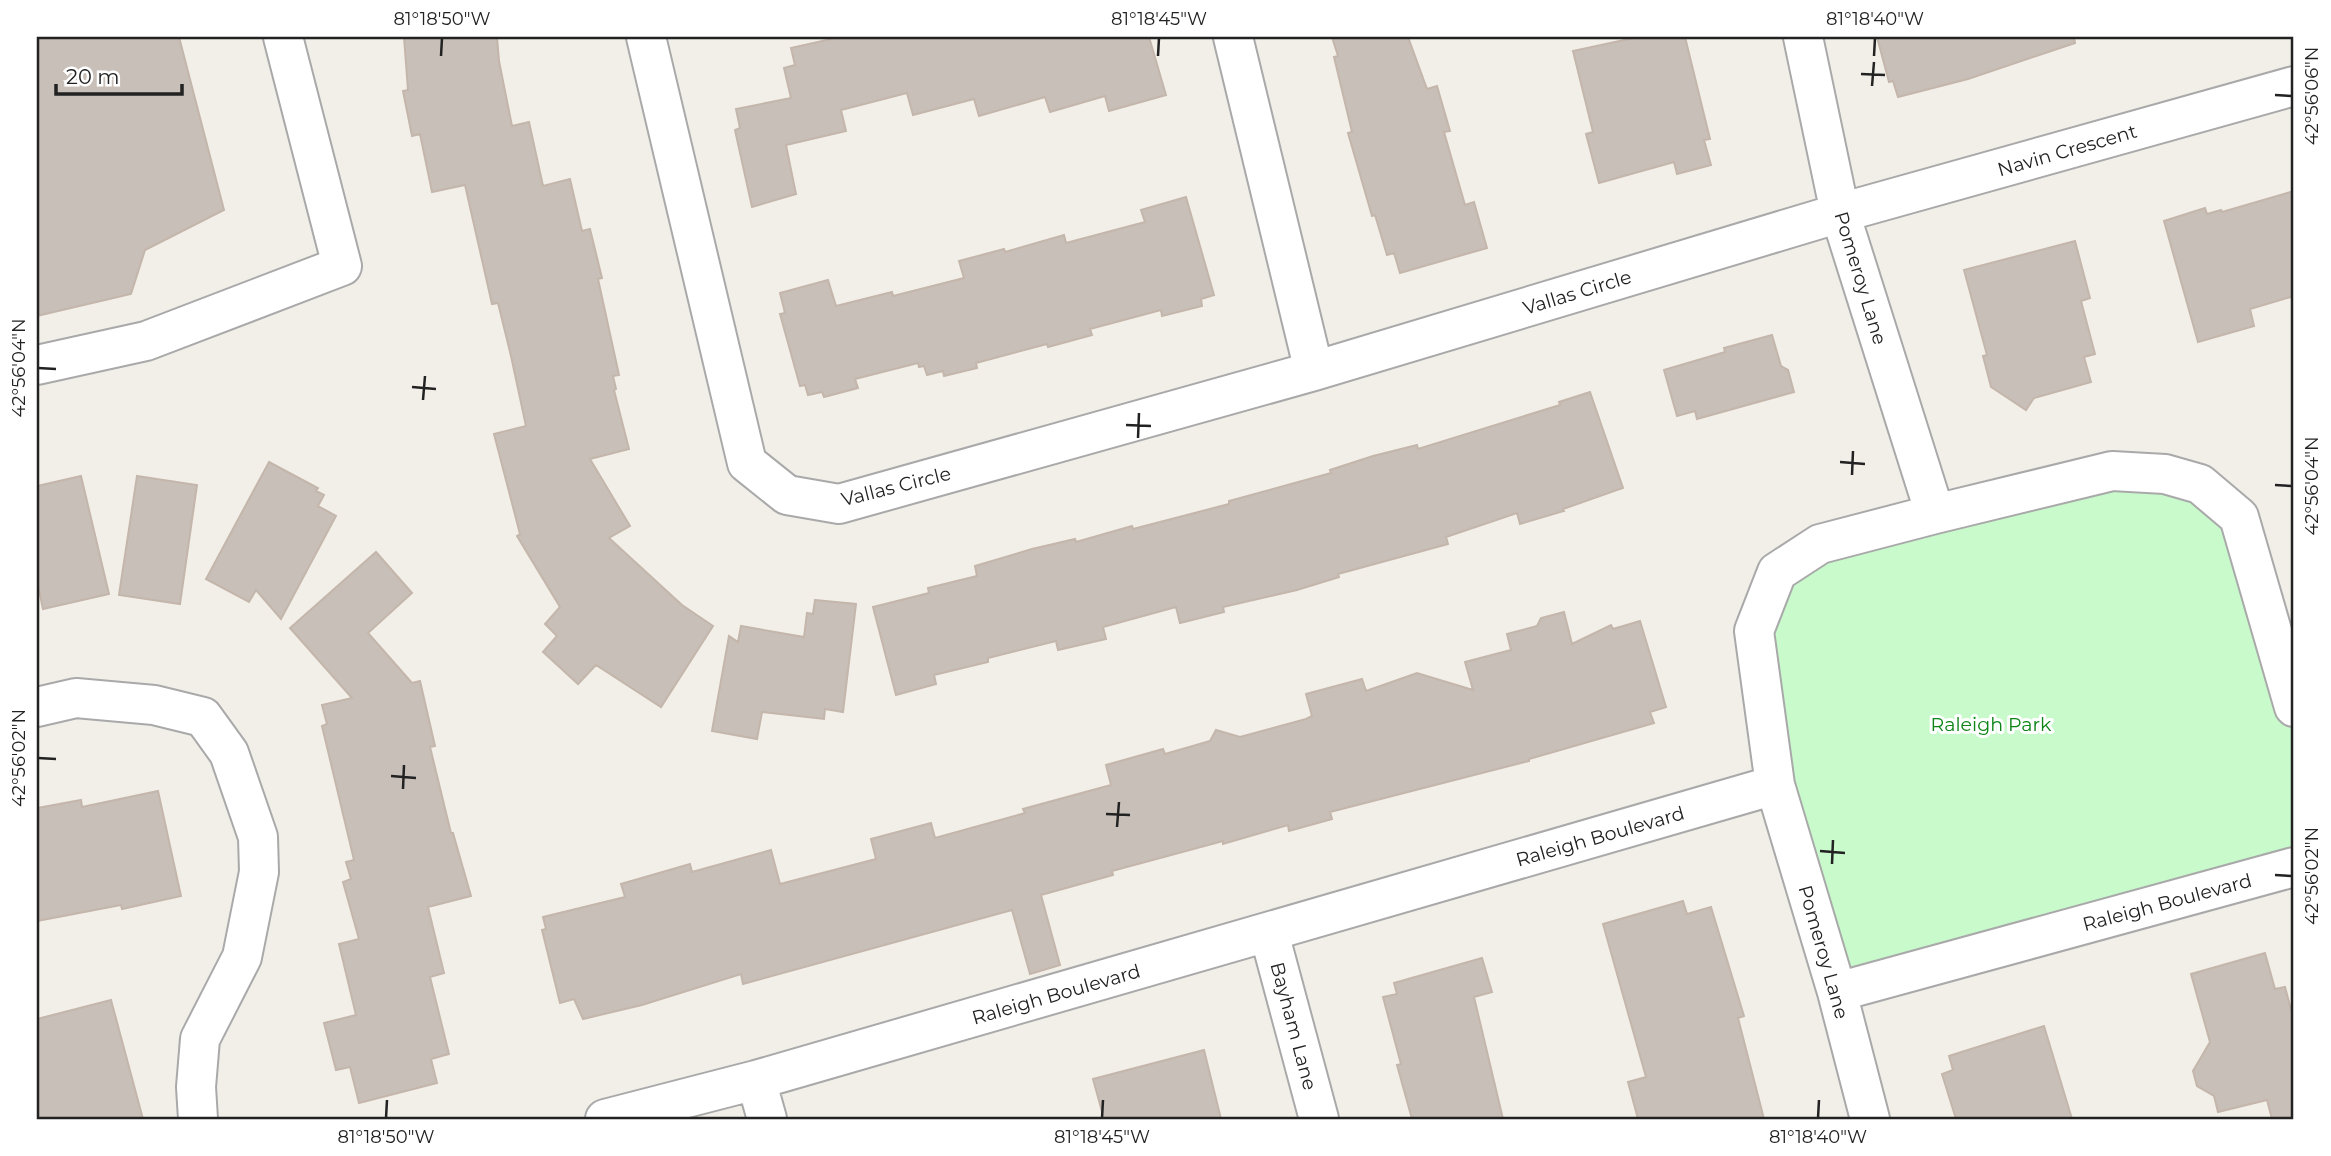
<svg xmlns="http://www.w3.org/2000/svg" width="2331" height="1156" viewBox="0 0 2331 1156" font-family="Montserrat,sans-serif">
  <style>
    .park { fill: #c8facc }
    .building { fill: #c7bfb8; stroke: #c4b6ab; stroke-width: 2 }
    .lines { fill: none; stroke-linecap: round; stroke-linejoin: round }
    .street-casing { stroke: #a9a9a9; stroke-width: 42 }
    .street { stroke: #fff; stroke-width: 38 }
    .ticks { fill: none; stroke: #222; stroke-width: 2.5 }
    .labels { text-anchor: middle; stroke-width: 6; stroke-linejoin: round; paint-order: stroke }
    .street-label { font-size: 19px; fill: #222; stroke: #fff }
    .park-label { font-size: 19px; fill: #0c8416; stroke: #fff }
    .neatline { fill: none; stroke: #222; stroke-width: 2.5 }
    .ticks-label { font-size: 18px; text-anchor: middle; fill: #222 }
  </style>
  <rect width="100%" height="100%" fill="#f2efe9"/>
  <!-- park -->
  <path class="park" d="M 2112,471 L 2239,517 L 2294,707 L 2294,867 L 1837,992 L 1754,632 L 1777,572 Z"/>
  <!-- building -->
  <path class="building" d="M 37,37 L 179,37 L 224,210 L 145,250 L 131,294 L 37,316 Z
    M 404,37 L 497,37 L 499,61 L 512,126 L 529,122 L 543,186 L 570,179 L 582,231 L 590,229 L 602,278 L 598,279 L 619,375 L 613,376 L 616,389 L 614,390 L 629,449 L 590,459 L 630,526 L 609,538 L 682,605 L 713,626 L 661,707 L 596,665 L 578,684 L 543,652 L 557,636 L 545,624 L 560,607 L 517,536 L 520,534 L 494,434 L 526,426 L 511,356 L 498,303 L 492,304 L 465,185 L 432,192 L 420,134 L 412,136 L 403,91 L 408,90 Z
    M 840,37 L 1149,37 L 1166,95 L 1109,111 L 1105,96 L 1050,112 L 1045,97 L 979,116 L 974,99 L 913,115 L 907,93 L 841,110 L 846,131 L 786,145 L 796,194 L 752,207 L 735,130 L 740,128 L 736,109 L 791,98 L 784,68 L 795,65 L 791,48 Z
    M 1332,37 L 1408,37 L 1427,89 L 1437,86 L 1450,131 L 1444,132 L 1465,205 L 1474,202 L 1487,248 L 1400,273 L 1394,253 L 1387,255 L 1375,215 L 1372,216 L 1348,133 L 1352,132 L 1334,57 L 1338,56 Z
    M 1638,37 L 1685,37 L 1710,139 L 1704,140 L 1711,165 L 1677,174 L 1674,162 L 1599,183 L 1586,134 L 1593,132 L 1573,51 Z
    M 1877,37 L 2074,37 L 2075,43 L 1968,79 L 1898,97 L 1893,81 L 1889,82 Z
    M 2294,191 L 2294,296 L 2250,309 L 2254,326 L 2198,342 L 2164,221 L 2205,208 L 2207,214 L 2221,210 L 2222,212 Z
    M 1186,197 L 1214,295 L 1201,299 L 1202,306 L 1162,316 L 1161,310 L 1090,329 L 1092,335 L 1048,347 L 1047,344 L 976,363 L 977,368 L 944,376 L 943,371 L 927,375 L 924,366 L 919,367 L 918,363 L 855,379 L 858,388 L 824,397 L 822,392 L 808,395 L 805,385 L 800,386 L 780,314 L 785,313 L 780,293 L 828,280 L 836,306 L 892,292 L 893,296 L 964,278 L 959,261 L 1004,249 L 1005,252 L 1064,235 L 1066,243 L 1145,222 L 1141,210 Z
    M 2075,241 L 2090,298 L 2081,301 L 2095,354 L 2084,357 L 2091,382 L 2034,398 L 2026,410 L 1991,387 L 1983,356 L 1987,355 L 1964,270 Z
    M 1772,335 L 1781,366 L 1788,370 L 1794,392 L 1697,419 L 1695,411 L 1677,416 L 1664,370 L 1725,352 L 1724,348 Z
    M 1590,392 L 1623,488 L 1563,509 L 1564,511 L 1520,524 L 1517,513 L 1446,537 L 1448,544 L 1338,574 L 1339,577 L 1297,590 L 1223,607 L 1224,612 L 1180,623 L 1176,607 L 1103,627 L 1106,639 L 1058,650 L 1056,641 L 988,658 L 988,662 L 934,675 L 936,684 L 896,695 L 873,607 L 929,593 L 928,588 L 977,576 L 975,566 L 1032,549 L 1075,539 L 1076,542 L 1132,526 L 1133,529 L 1229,504 L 1229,501 L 1331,473 L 1330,470 L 1373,456 L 1417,445 L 1418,449 L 1560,405 L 1559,402 Z
    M 269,462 L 318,488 L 316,491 L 324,495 L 318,506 L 336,516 L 281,619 L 256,590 L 249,602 L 206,579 Z
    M 81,476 L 109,594 L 43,609 L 37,581 L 37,486 Z
    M 137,476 L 197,485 L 180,604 L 119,595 Z
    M 376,552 L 412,593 L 368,633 L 412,683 L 420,681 L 435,746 L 430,747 L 451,833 L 453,833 L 471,896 L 428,907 L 444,973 L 430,977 L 449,1054 L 431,1059 L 437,1083 L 359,1103 L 350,1067 L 336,1070 L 324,1023 L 356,1015 L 339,944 L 359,939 L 343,882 L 351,879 L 346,862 L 354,860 L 322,726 L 327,724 L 322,705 L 352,698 L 290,628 Z
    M 815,600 L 856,604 L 843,712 L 825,709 L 824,719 L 762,712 L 757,739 L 712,731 L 729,636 L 738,642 L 741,626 L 804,637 L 807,613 L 813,614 Z
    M 1564,612 L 1572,644 L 1611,625 L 1613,629 L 1640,621 L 1666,707 L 1650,712 L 1654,723 L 1529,759 L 1529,761 L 1330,812 L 1332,819 L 1289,831 L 1288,825 L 1223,844 L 1223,841 L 1112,871 L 1113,875 L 1041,895 L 1060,965 L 1030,974 L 1012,910 L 743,984 L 741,974 L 642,1005 L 583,1019 L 574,999 L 560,1003 L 542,930 L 546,929 L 543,917 L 625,897 L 621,884 L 690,864 L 692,872 L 771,850 L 780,884 L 876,859 L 871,839 L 931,823 L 935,838 L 1025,813 L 1023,809 L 1111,785 L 1106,765 L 1163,749 L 1165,754 L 1210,741 L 1216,730 L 1240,737 L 1306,719 L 1312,716 L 1306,694 L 1362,679 L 1366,691 L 1417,673 L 1473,690 L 1465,662 L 1511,650 L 1507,634 L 1537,626 L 1541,618 Z
    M 158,791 L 181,896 L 122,909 L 121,905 L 37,921 L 37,808 L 81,800 L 82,807 Z
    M 1683,901 L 1687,914 L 1711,907 L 1744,1016 L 1738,1018 L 1764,1119 L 1638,1119 L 1628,1082 L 1646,1077 L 1603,924 Z
    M 2265,953 L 2275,989 L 2285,987 L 2294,1021 L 2294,1119 L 2272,1119 L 2267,1100 L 2218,1112 L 2214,1096 L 2197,1086 L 2193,1071 L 2210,1042 L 2191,974 Z
    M 1482,958 L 1492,992 L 1474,997 L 1503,1119 L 1412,1119 L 1397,1065 L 1401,1064 L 1383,997 L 1397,994 L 1394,983 Z
    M 111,1000 L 143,1119 L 37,1119 L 37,1019 Z
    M 2044,1026 L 2072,1119 L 1956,1119 L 1942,1074 L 1953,1070 L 1949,1056 Z
    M 1204,1050 L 1221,1119 L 1104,1119 L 1093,1079 Z"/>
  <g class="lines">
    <defs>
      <path id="street" d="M 646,37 L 747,463 L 787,495 L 839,504 L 1314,371 L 1840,213 L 2294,86
        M 1233,37 L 1314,371
        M 1803,37 L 1840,213 L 1935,514
        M 37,365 L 146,341 L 342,266 L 283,37
        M 37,707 L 76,698 L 154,705 L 203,717 L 229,753 L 258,837 L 259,872 L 242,957 L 200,1039 L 196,1087 L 198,1119
        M 1269,933 L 1319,1119
        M 1837,992 L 2294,867
        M 756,1080 L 767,1119
        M 605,1119 L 756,1080 L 1775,785
        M 1870,1119 L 1837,992 L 1775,785 L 1754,631 L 1777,572 L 1820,544 L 1935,514 L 2112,471 L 2165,474 L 2200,484 L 2239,517 L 2294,707"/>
    </defs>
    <!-- street casing -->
    <use href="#street" class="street-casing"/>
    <!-- street -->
    <use href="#street" class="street"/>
  </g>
  <!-- ticks -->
  <path class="ticks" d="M 441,56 L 442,38M 1158,56 L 1159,38M 1874,56 L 1875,38M 1861,74 L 1885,75M 1872,86 L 1874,62M 2275,95 L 2292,96M 38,368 L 56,369M 412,387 L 436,389M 423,400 L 425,376M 1126,425 L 1151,426M 1138,438 L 1139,413M 1840,462 L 1865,464M 1852,475 L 1853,451M 2275,485 L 2292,486M 38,758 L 56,759M 391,776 L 416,778M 403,789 L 404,765M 1106,814 L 1130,815M 1117,827 L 1119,802M 1820,851 L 1845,853M 1832,864 L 1833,840M 2275,875 L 2292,876M 386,1118 L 387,1100M 1102,1118 L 1103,1100M 1818,1118 L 1819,1100"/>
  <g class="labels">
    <!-- street labels -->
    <g class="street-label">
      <text transform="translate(2067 150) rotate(-16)" y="7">Navin Crescent</text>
      <text transform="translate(1861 278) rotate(73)" y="7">Pomeroy Lane</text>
      <text transform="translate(1577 292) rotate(-17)" y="7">Vallas Circle</text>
      <text transform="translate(896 486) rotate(-14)" y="7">Vallas Circle</text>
      <text transform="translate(1600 836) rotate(-16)" y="7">Raleigh Boulevard</text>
      <text transform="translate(2167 902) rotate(-15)" y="7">Raleigh Boulevard</text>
      <text transform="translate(1824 952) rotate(74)" y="7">Pomeroy Lane</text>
      <text transform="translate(1056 994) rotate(-16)" y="7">Raleigh Boulevard</text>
      <text transform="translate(1294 1026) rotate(75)" y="7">Bayham Lane</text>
    </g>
    <!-- park labels -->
    <g class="park-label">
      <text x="1991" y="731">Raleigh Park</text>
    </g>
  </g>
  <!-- border -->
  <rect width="2331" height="1156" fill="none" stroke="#ffffff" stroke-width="77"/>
  <!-- scale -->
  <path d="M56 84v10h126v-10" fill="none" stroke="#222222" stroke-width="3.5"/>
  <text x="66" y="84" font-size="21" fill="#222222" stroke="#ffffff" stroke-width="5" paint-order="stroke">20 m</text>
  <rect x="38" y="38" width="2254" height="1080" class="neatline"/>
  <g class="ticks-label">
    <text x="442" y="25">81°18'50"W</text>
    <text x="1159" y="25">81°18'45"W</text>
    <text x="1875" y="25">81°18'40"W</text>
    <text transform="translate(2312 96) rotate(-90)" y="6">42°56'06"N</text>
    <text transform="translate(19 368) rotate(-90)" y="6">42°56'04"N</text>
    <text transform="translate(2312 486) rotate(-90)" y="6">42°56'04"N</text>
    <text transform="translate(19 758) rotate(-90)" y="6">42°56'02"N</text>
    <text transform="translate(2312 876) rotate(-90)" y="6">42°56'02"N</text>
    <text x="386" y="1143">81°18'50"W</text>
    <text x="1102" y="1143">81°18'45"W</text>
    <text x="1818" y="1143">81°18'40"W</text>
  </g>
</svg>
